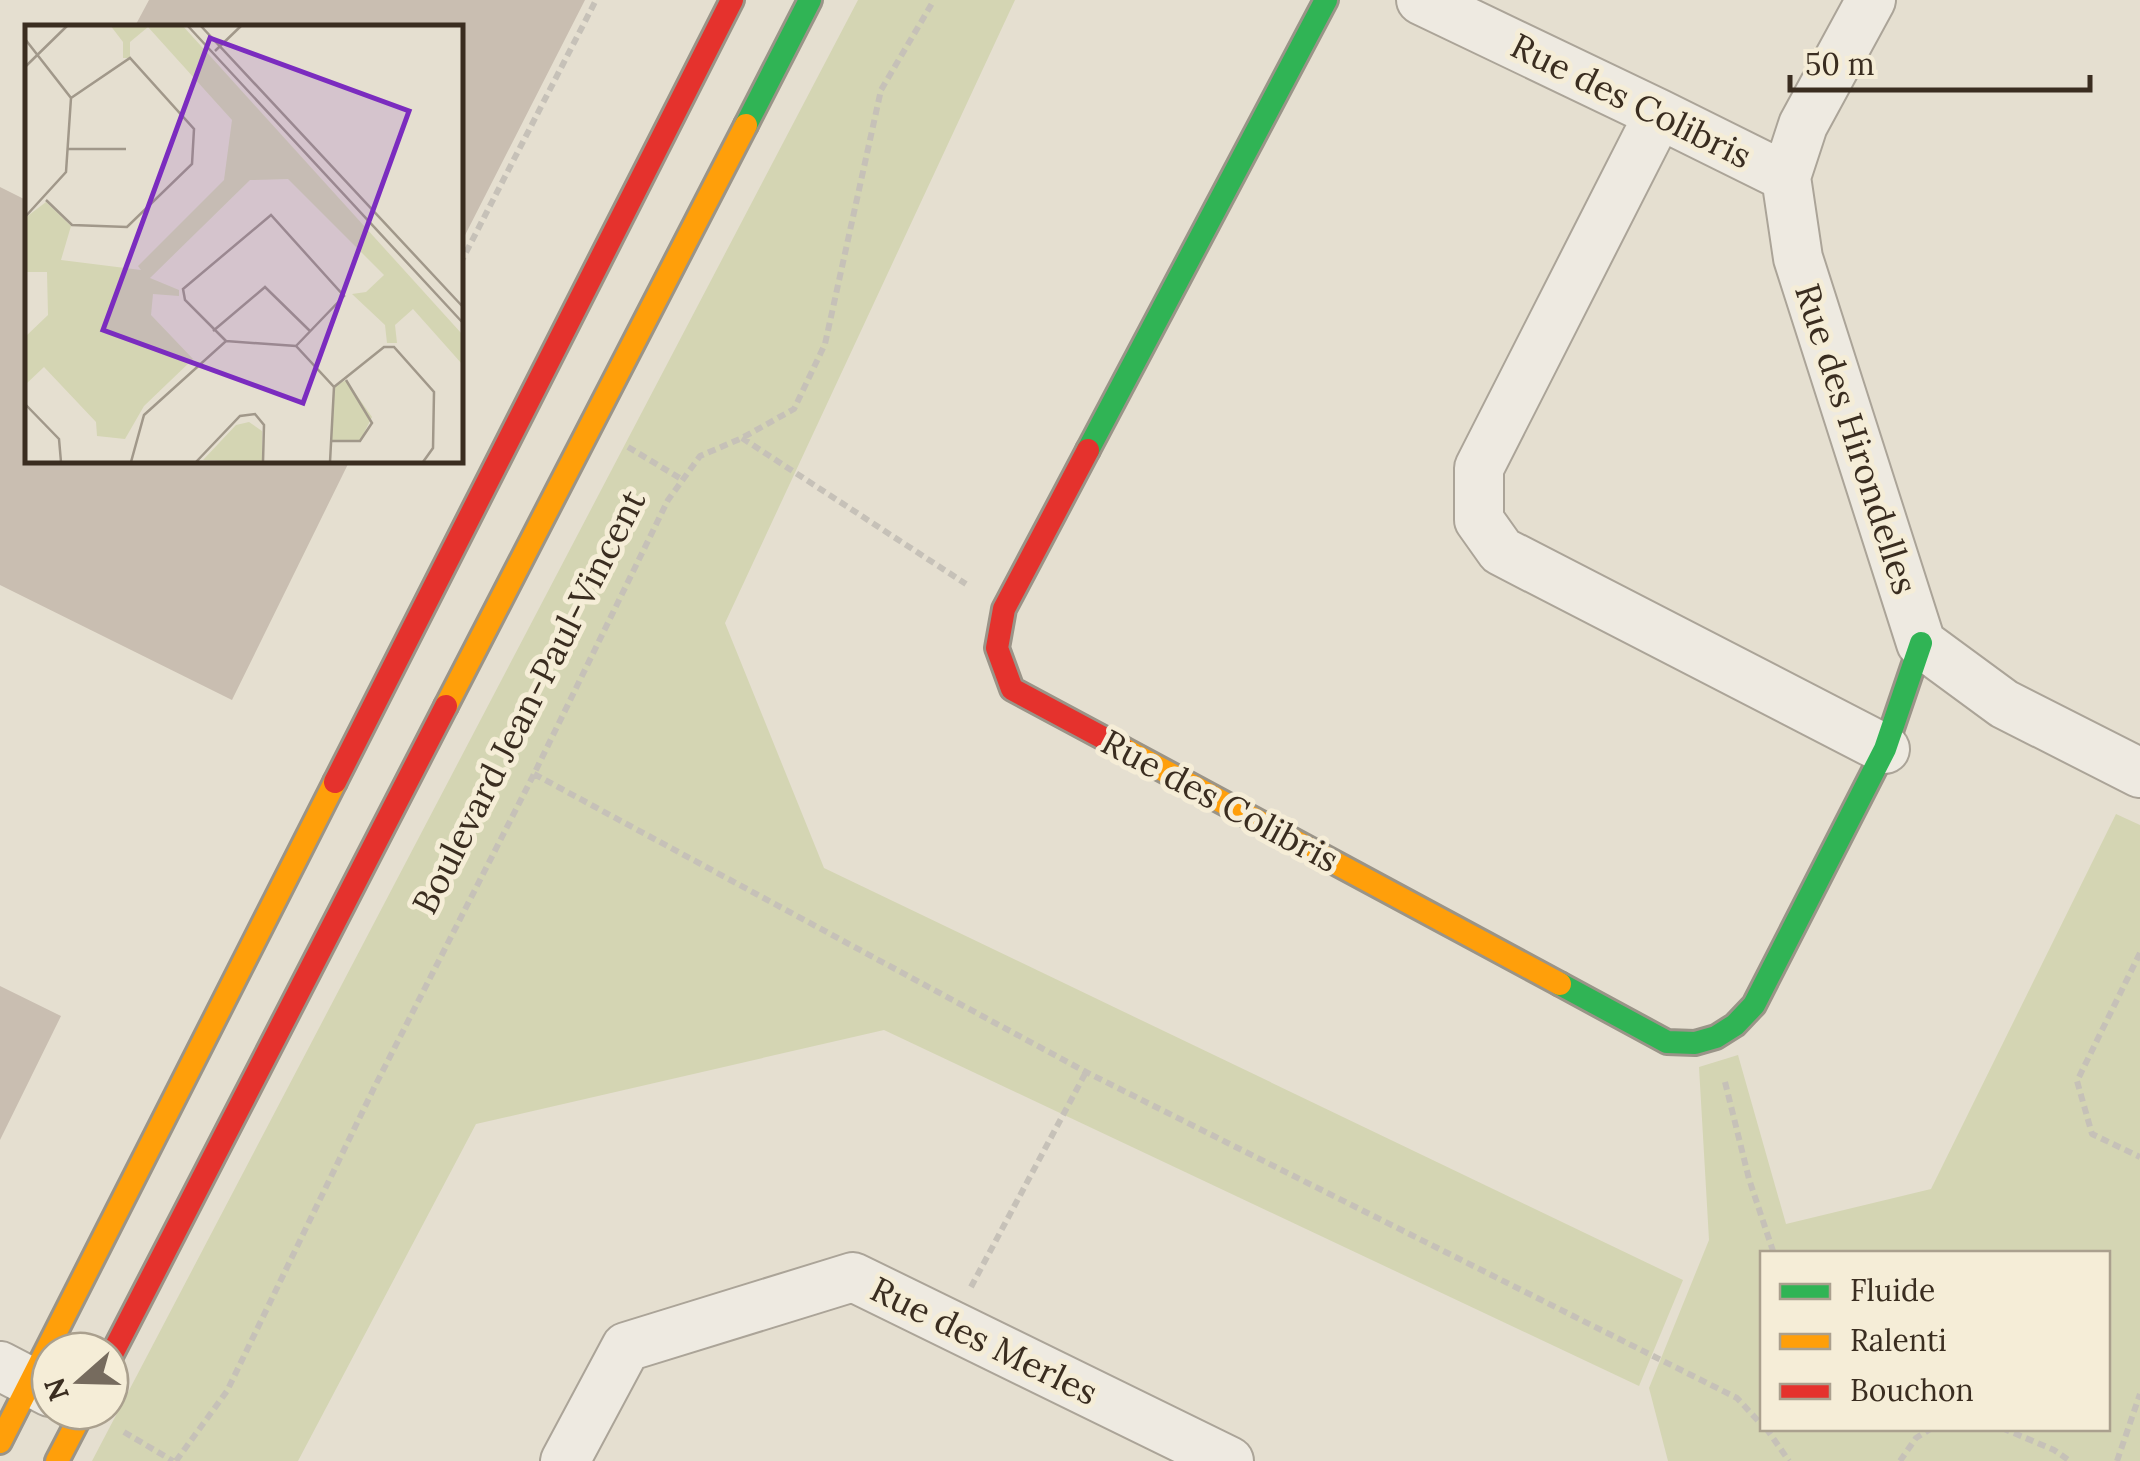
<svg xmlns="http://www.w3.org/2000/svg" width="2140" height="1461" viewBox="0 0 2140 1461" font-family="Lora,serif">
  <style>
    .green { fill: #d4d5b3; fill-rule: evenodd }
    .building { fill: #c9beb1 }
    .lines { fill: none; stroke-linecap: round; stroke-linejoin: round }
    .street-casing { stroke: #aba498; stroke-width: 52 }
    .fast-casing { stroke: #9a9488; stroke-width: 28 }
    .slow-casing { stroke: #9a9488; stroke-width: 28 }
    .jam-casing { stroke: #9a9488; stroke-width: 28 }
    .path { stroke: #c6c1b8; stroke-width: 6; stroke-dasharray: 8 5; stroke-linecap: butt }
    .street { stroke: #eeeae1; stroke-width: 48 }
    .fast { stroke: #30b455; stroke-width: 22 }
    .slow { stroke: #ff9f0a; stroke-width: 22 }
    .jam { stroke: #e5322d; stroke-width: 22 }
    .labels { text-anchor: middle; stroke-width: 10; stroke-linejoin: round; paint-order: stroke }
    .street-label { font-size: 35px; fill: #3a2d20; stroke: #f5edd7 }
    .inset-road { fill: none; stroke: #a1988a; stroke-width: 2.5 }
    .view { fill: #7b2cbf; fill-opacity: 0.15; stroke: #7b2cbf; stroke-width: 5 }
    .inset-edge { fill: none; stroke: #3a2d20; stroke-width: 5 }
  </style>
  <rect width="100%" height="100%" fill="#e5dfd0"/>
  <!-- green -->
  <path class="green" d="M 858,0 L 1015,0 L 725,623 L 824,868 L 1683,1280 L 1639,1386 L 884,1030 L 476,1124 L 298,1461 L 92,1461 Z
    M 2116,814 L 2140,825 L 2140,1461 L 1668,1461 L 1649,1388 L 1709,1240 L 1699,1067 L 1738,1055 L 1786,1224 L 1931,1189 ZM 1762,1254 L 2108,1254 L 2108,1428 L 1762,1428 Z"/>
  <!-- building -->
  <path class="building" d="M 149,0 L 585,0 L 460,245 L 460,28 L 134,28 Z
    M 0,187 L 28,201 L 28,460 L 350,460 L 232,700 L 0,585 Z
    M 0,986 L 61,1016 L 0,1140 Z"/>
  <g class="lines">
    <defs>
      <path id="street" d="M 1421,0 L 1659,114 L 1786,177
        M 1871,0 L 1803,125 L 1786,177 L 1798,258 L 1921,643 L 2004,704 L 2140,773
        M 1659,114 L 1479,468 L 1479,520 L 1501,551 L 1885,749
        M 0,1366 L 50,1392
        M 565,1461 L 626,1347 L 853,1277 L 1229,1461"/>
      <path id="fast" d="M 746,125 L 810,0
        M 1088,450 L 1326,0
        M 1560,984 L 1667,1042 L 1695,1043 L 1716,1037 L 1735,1025 L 1754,1005 L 1885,749 L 1921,643"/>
      <path id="slow" d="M 446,706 L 746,125
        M 1122,748 L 1560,984
        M 0,1442 L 335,782
        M 57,1461 L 83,1411"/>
      <path id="jam" d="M 1088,450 L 1004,609 L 997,648 L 1012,689 L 1122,748
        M 335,782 L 732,0
        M 110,1358 L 446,706"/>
    </defs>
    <!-- street casing -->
    <use href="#street" class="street-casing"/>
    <!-- fast casing -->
    <use href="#fast" class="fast-casing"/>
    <!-- slow casing -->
    <use href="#slow" class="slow-casing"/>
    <!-- jam casing -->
    <use href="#jam" class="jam-casing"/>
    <!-- path -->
    <path class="path" d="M 460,264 L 596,0
      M 742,438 L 966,584
      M 628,447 L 683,480
      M 534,774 L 1086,1072 L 1737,1398 L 1762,1425
      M 2140,953 L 2077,1081 L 2092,1134 L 2140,1157
      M 1725,1082 L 1749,1179 L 1774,1254
      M 971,1287 L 1086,1072
      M 1766,1428 L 1789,1461
      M 2002,1428 L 2054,1450 L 2070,1461
      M 124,1432 L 173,1461
      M 176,1461 L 227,1391 L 374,1088 L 534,774 L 668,500 L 700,456 L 742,438 L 794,409 L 825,344 L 881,90 L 934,0
      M 1900,1461 L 1916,1438 L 1932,1428
      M 2117,1461 L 2140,1394"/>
    <!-- street -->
    <use href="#street" class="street"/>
    <!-- fast -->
    <use href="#fast" class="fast"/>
    <!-- slow -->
    <use href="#slow" class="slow"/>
    <!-- jam -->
    <use href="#jam" class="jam"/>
  </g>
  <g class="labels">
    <!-- street labels -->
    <g class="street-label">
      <text transform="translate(1631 101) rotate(26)" y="12">Rue des Colibris</text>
      <text transform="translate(1856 439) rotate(72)" y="12">Rue des Hirondelles</text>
      <text transform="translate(529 702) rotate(-63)" y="12">Boulevard Jean-Paul-Vincent</text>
      <text transform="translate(1220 801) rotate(28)" y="12">Rue des Colibris</text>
      <text transform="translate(984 1341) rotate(26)" y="12">Rue des Merles</text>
    </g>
  </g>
  <!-- overview -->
  <g transform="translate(25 25)">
    <rect width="438" height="438" fill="#e5dfd0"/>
    <path d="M 85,0 L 157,0 L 437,309 L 437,339 L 388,284 L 370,300 L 372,318 L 362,318 L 360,300 L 327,269 L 341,267 L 359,250 L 263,154 L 225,155 L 125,253 L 154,265 L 154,271 L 128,269 L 126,290 L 168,334 L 119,381 L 100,414 L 72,411 L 71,397 L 19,342 L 1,359 L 0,374 L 0,312 L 23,290 L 22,247 L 0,247 L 0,193 L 21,177 L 46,201 L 36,235 L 116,245 L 113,241 L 199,155 L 207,95 L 123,2 L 105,17 L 105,33 L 98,33 L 98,17 ZM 321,355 L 347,392 L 335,416 L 306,416 L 309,362 ZM 224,397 L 237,406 L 237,437 L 178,435 L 211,400 Z" fill="#d4d5b3"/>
    <path class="inset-road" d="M 162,0 L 438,298M 175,0 L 438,282M 0,14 L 46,73 L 41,147 L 0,192M 190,26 L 217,0M 0,42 L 43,0M 42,124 L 101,124M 21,175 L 47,200 L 102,202 L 167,139 L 169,104 L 105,33 L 46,73M 188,306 L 240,262 L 286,307M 201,316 L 160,275 L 158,264 L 246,190 L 319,271 L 271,321M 309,362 L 359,322 L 369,322 L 409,367 L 408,423 L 398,437M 0,379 L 34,414 L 36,437M 306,416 L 335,416 L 347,398 L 321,355M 106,437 L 119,390 L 201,316 L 271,321 L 309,362 L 305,437M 171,437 L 215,391 L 230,389 L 239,400 L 238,437"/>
    <path class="view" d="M 185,13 L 384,86 L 278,378 L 78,305 Z"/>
    <rect width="438" height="438" class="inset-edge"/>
  </g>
  <!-- legend -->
  <rect x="1760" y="1251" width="350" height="180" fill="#f5edd7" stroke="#aaa08e" stroke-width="2.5"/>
  <rect x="1780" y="1284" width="50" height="15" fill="#30b455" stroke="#aaa08e" stroke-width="2.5"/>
  <text x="1850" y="1301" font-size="30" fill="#3a2d20">Fluide</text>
  <rect x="1780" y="1334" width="50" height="15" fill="#ff9f0a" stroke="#aaa08e" stroke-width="2.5"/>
  <text x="1850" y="1351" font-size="30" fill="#3a2d20">Ralenti</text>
  <rect x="1780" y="1384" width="50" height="15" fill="#e5322d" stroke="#aaa08e" stroke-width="2.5"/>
  <text x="1850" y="1401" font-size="30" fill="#3a2d20">Bouchon</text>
  <!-- north arrow -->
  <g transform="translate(80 1381) rotate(250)"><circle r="48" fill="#f5edd7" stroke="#aaa08e" stroke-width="2.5"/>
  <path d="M0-8L18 38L0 25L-18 38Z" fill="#766b5e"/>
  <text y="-15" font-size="28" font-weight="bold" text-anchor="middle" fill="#3a2d20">N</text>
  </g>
  <!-- scale -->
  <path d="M1790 75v15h300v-15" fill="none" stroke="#3a2d20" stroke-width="5"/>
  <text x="1805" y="75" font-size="30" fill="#3a2d20" stroke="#f5edd7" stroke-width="8" paint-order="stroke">50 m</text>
</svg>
